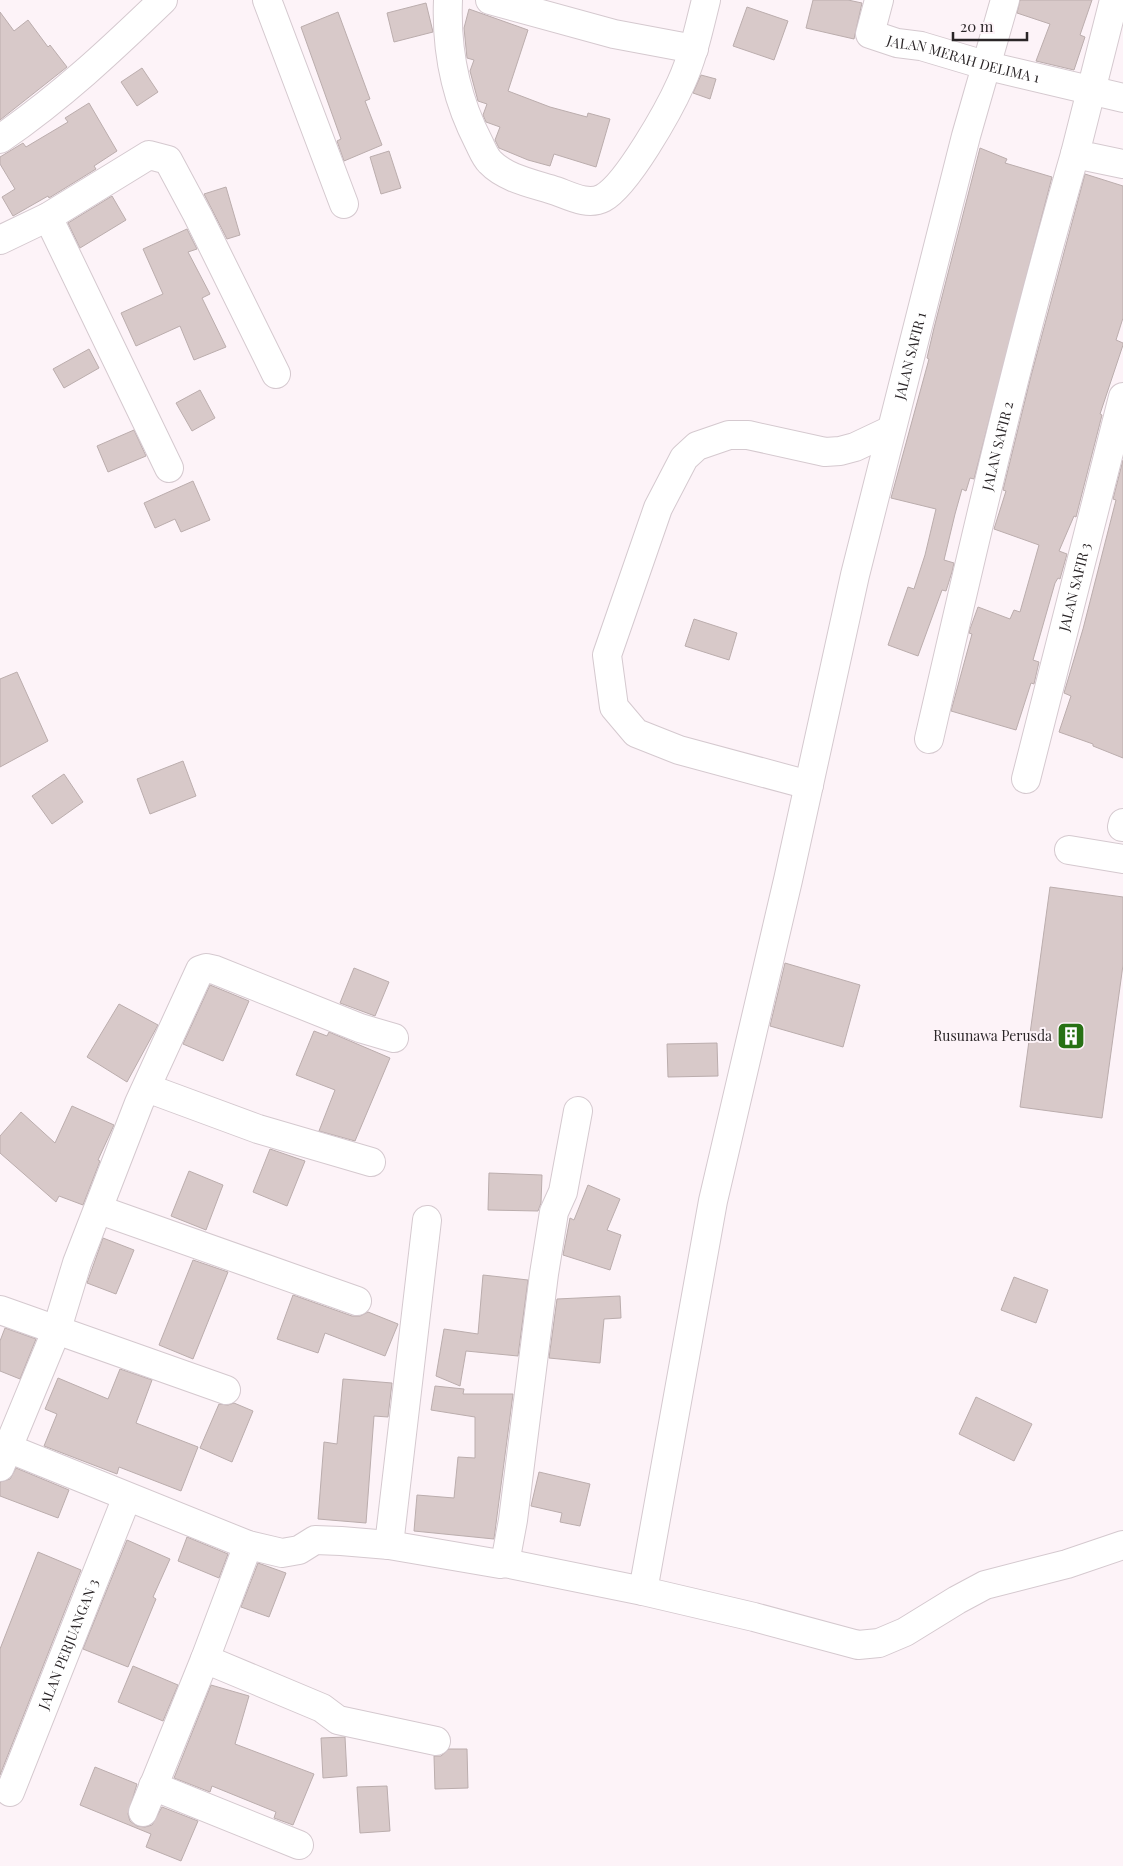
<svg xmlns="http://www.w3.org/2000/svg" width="1123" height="1866" viewBox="0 0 1123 1866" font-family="'Playfair Display',serif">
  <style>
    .building { fill: #d8c9c9; stroke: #bbadad }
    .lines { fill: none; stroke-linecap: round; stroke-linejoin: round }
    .minor-casing { stroke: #d5c9cf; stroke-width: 30 }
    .minor { stroke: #fff; stroke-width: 28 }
    .labels { text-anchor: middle; stroke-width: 4; stroke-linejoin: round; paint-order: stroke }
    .street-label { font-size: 14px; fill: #2a2527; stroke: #fdf3f8 }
    .poi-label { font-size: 14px; fill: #2a2527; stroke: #fdf3f8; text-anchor: end }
  </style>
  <rect width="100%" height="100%" fill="#fdf3f8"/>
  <!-- building -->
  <path class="building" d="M 813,0 L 848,0 L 862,3 L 854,39 L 806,28 Z
    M 1020,0 L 1092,0 L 1080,35 L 1085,37 L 1074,70 L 1036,61 L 1050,24 L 1017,13 Z
    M 426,3 L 433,32 L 394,42 L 387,13 Z
    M 747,7 L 788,21 L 774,60 L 733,46 Z
    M 469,9 L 528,30 L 508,91 L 550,107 L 587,117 L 588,113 L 610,119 L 596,167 L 554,154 L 550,166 L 528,160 L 499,148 L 495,140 L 500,127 L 486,122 L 483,115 L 487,104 L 478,101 L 470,71 L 474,60 L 467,58 L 464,28 Z
    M 0,12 L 14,31 L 28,20 L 48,47 L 50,45 L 67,67 L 0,120 Z
    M 338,12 L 370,99 L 365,101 L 382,145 L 344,161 L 337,141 L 341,139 L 301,27 Z
    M 142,68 L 158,92 L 137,106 L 121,82 Z
    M 701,75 L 716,79 L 710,99 L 693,93 Z
    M 89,103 L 117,151 L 94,166 L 96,169 L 49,198 L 48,196 L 13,216 L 2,197 L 15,189 L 0,164 L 0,157 L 23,143 L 26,147 L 68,122 L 65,118 Z
    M 980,148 L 1007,159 L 1005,163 L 1052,177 L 974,479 L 970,478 L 966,491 L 962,489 L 955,514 L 944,560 L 954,563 L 952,572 L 946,591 L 942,590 L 918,656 L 888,645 L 908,587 L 914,589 L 925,555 L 936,509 L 891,498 L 929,359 L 927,358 L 934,328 Z
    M 389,151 L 401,188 L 381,194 L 370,157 Z
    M 1085,174 L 1123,186 L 1123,318 L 1116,340 L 1123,343 L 1123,345 L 1100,414 L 1102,415 L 1076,517 L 1074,516 L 1059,551 L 1067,554 L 1060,579 L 1058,578 L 1055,583 L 1033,660 L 1039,662 L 1034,684 L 1031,683 L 1016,730 L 951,711 L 972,634 L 969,633 L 970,629 L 978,607 L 1010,619 L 1014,610 L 1020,612 L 1039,545 L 994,529 L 1006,491 L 1003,490 L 1031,376 Z
    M 226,187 L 240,235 L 227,239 L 204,194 Z
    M 112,196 L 126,220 L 80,248 L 68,223 Z
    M 187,229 L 197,249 L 188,252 L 210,294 L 202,298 L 226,347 L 194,360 L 180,326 L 136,346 L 121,313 L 163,294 L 143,249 Z
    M 89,349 L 99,368 L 64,388 L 53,369 Z
    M 200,390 L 215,418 L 192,431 L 176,403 Z
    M 134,430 L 146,456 L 108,472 L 97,446 Z
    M 1123,460 L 1123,758 L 1093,746 L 1093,744 L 1059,732 L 1071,696 L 1064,693 L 1083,629 L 1116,500 L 1113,499 Z
    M 193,481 L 210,520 L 181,532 L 175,519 L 155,528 L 144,503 Z
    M 694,619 L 737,633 L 729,660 L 685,646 Z
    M 17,672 L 48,741 L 0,767 L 0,679 Z
    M 183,761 L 196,796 L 150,814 L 137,779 Z
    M 64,774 L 83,802 L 52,824 L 32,796 Z
    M 1050,887 L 1123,897 L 1123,965 L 1102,1118 L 1020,1107 Z
    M 785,963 L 860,985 L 843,1047 L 770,1026 Z
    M 354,968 L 389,982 L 375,1016 L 340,1003 Z
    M 210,985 L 249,1001 L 223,1061 L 183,1044 Z
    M 119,1004 L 158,1025 L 127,1082 L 87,1057 Z
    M 314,1031 L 327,1036 L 329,1032 L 390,1058 L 355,1141 L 319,1131 L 335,1090 L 296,1075 Z
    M 717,1043 L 718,1076 L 668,1077 L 667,1044 Z
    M 72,1106 L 114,1125 L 98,1160 L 100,1161 L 83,1205 L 59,1196 L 56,1202 L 0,1153 L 0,1136 L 21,1112 L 55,1143 Z
    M 270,1149 L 305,1161 L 287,1206 L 253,1192 Z
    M 189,1171 L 223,1185 L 206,1230 L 171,1216 Z
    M 489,1173 L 542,1175 L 541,1203 L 538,1211 L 488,1210 Z
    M 588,1185 L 620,1199 L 607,1230 L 621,1235 L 610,1270 L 563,1255 L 570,1218 L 574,1220 Z
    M 103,1238 L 134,1250 L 116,1294 L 87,1283 Z
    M 193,1260 L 228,1272 L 193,1359 L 159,1345 Z
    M 483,1275 L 528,1280 L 518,1356 L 466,1351 L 460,1386 L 436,1376 L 444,1329 L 478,1334 Z
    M 1014,1277 L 1048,1290 L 1036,1323 L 1001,1310 Z
    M 293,1295 L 352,1316 L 360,1316 L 368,1312 L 398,1324 L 385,1356 L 325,1333 L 318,1353 L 277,1339 Z
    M 620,1296 L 621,1318 L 604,1319 L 600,1363 L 549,1358 L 557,1299 Z
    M 5,1328 L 36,1339 L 20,1379 L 0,1371 L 0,1341 Z
    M 120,1369 L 152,1380 L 136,1423 L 198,1447 L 181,1491 L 119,1467 L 117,1474 L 44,1446 L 57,1414 L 45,1409 L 58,1378 L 108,1399 Z
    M 343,1379 L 392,1383 L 388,1417 L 374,1416 L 366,1523 L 318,1519 L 324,1442 L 337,1444 Z
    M 435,1386 L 464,1389 L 463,1394 L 513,1394 L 494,1539 L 414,1531 L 417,1495 L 454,1498 L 458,1457 L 475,1458 L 475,1417 L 431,1410 Z
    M 976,1397 L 1032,1424 L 1014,1461 L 959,1434 Z
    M 234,1403 L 253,1411 L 232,1462 L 200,1448 L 219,1404 L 228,1405 Z
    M 16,1468 L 69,1490 L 58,1518 L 0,1496 L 0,1482 L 10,1479 Z
    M 539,1472 L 590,1484 L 580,1526 L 560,1522 L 562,1513 L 531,1506 Z
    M 187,1537 L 228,1554 L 219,1578 L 178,1561 Z
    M 127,1540 L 170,1559 L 153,1597 L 156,1599 L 128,1667 L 83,1649 Z
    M 38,1552 L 81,1570 L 0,1775 L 0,1649 Z
    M 258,1563 L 286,1573 L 269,1617 L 241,1607 Z
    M 133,1666 L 178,1685 L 163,1721 L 118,1702 Z
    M 211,1685 L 249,1696 L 235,1744 L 314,1774 L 293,1825 L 274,1818 L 276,1812 L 212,1786 L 210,1792 L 174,1778 Z
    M 345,1737 L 347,1776 L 323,1778 L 321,1738 Z
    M 449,1749 L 467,1749 L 468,1788 L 435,1789 L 434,1756 L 441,1756 Z
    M 95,1767 L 137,1784 L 128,1814 L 130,1821 L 137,1826 L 145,1827 L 152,1825 L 162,1807 L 198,1821 L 181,1861 L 146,1847 L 151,1834 L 80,1805 Z
    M 387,1786 L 390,1831 L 360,1833 L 357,1787 Z"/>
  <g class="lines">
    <defs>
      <g id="minor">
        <path d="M 267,0 L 344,204"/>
        <path d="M 448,0 C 446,49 456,99 479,143 C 482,149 485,157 490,162 C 506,179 535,184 556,191 C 570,196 588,206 603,198 C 627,185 669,110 681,83 C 693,57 699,28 706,0"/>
        <path d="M 490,0 L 614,34 L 694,49"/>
        <path id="s1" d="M 879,0 L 870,34 L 897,43 L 921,46 L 988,66 L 1123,98"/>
        <path d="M 1114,0 L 1075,154 L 1123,164"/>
        <path d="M 0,139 C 61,97 110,51 163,0"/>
        <path d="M 48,217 L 169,468"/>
        <path d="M 0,240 L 48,217 L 149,155 L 168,160 L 198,216 L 276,374"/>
        <path id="s2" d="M 929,739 C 974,543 1019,347 1075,154"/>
        <path id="s3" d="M 1026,779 L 1123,397"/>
        <path d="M 809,785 L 679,750 L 636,733 L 614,707 L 607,655 L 658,508 L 684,458 L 697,446 L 729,435 L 748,435 L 825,452 L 840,451 L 855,447 L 891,430"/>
        <path d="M 1122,827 L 1123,823"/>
        <path d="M 1069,850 L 1123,859"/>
        <path d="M 147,1088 L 258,1129 L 371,1162"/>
        <path d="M 100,1210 L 357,1301"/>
        <path d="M 0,1310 L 226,1390"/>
        <path d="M 0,1445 L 248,1545 L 282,1553 L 299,1550 L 315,1540 L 341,1541 L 389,1545 L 500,1564 L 505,1563 L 513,1520 L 544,1274 L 554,1212 L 563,1192 L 578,1111"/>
        <path d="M 0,1467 L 57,1329 L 77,1263 L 139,1103 L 200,970 L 206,968 L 215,970 L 360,1028 L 394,1038"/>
        <path d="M 389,1545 L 427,1220"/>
        <path id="s4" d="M 505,1563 L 643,1591 L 713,1201 L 788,880 L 855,575 L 966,136 L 1005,0"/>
        <path d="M 643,1591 L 754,1617 L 858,1645 L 879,1643 L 905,1632 L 957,1600 L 985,1585 L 1067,1564 L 1123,1545"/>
        <path d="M 205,1659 L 322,1708 L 338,1720 L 436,1741"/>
        <path d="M 153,1786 L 299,1845"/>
        <path id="s5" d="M 10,1792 L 127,1497"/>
        <path d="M 143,1812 L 205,1659 L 248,1545"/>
      </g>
    </defs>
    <!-- minor casing -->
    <use href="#minor" class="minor-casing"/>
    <!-- minor -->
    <use href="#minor" class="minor"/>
  </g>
  <!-- icons -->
  <defs>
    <symbol id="building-square" viewBox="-11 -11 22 22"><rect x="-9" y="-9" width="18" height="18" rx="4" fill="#277114" stroke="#fdf3f8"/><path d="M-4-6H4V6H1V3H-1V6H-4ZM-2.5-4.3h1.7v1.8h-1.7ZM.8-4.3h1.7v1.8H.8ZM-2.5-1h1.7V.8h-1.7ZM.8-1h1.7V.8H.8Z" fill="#fff"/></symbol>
  </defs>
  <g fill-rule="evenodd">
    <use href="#building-square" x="1055" y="1020" width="32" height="32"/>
  </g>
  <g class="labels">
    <!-- street labels -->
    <g class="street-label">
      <text dy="5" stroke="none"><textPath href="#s1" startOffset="132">JALAN MERAH DELIMA 1</textPath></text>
      <text dy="5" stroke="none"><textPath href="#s4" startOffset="1405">JALAN SAFIR 1</textPath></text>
      <text dy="5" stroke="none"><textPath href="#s2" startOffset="301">JALAN SAFIR 2</textPath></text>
      <text dy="5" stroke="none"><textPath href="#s3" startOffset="198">JALAN SAFIR 3</textPath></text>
      <text dy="5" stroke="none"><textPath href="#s5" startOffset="159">JALAN PERJUANGAN 3</textPath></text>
    </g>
    <!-- poi labels -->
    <g class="poi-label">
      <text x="1052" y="1041">Rusunawa Perusda</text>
    </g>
  </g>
  <!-- scale -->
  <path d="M953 32v8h74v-8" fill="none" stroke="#2a2527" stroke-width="2.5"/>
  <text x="960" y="32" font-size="15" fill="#2a2527" stroke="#fdf3f8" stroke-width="4" paint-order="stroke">20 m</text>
</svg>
